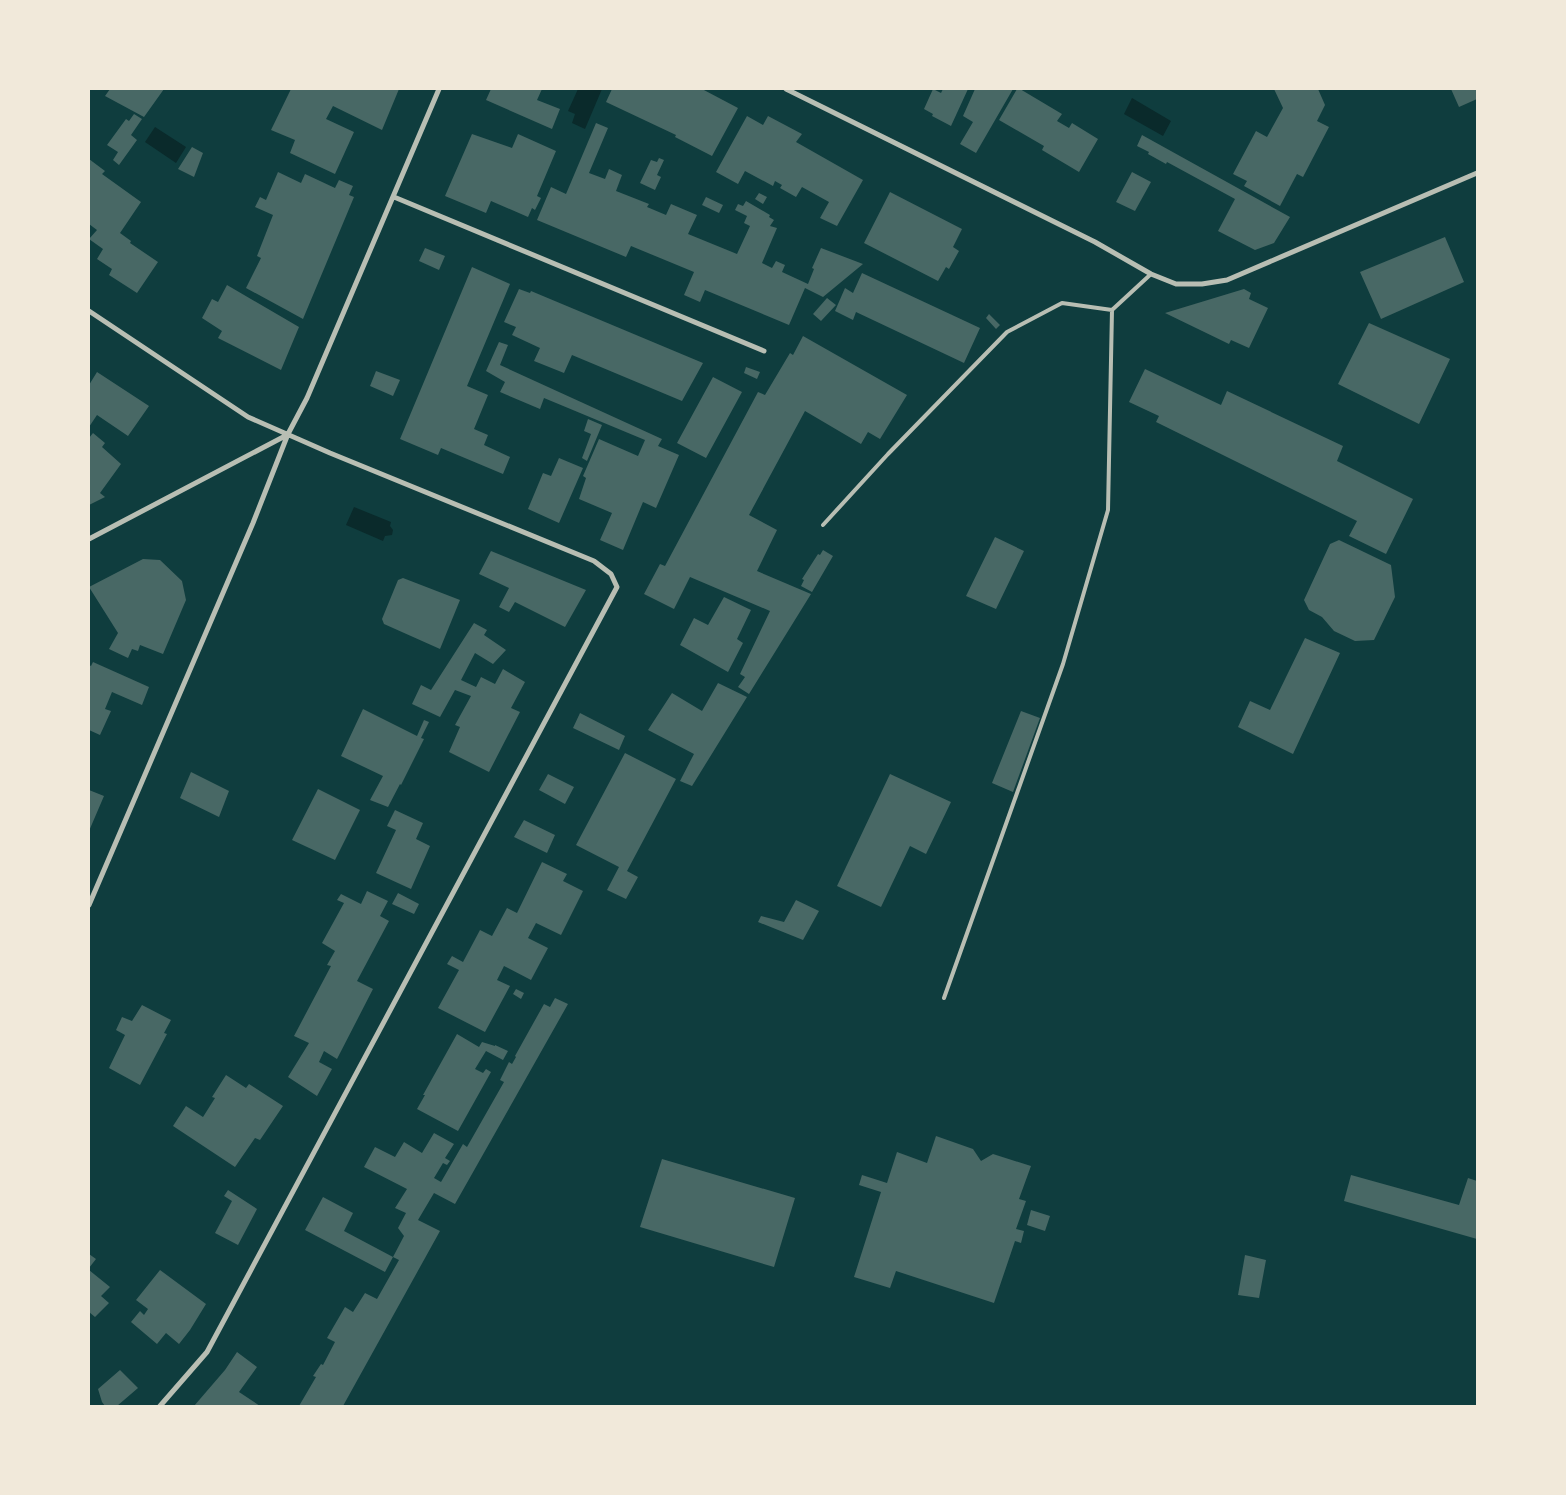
<svg xmlns="http://www.w3.org/2000/svg" width="1566" height="1495" viewBox="0 0 1566 1495" font-family="Jost,sans-serif">
  <style>
    .water { fill: #0a2a2b }
    .building { fill: #486865 }
    .lines { fill: none; stroke-linecap: round; stroke-linejoin: round }
    .service { stroke: #b8beb3; stroke-width: 4 }
    .minor { stroke: #b8beb3; stroke-width: 5 }
  </style>
  <rect width="100%" height="100%" fill="#0f3d3e"/>
  <!-- water -->
  <path class="water" d="M 578,89 L 602,89 L 585,129 L 572,123 L 575,114 L 568,111 Z
    M 1132,98 L 1171,121 L 1163,136 L 1124,114 Z
    M 155,127 L 186,147 L 176,163 L 145,142 Z
    M 354,507 L 391,522 L 390,526 L 393,530 L 392,535 L 385,536 L 383,541 L 346,525 Z"/>
  <!-- building -->
  <path class="building" d="M 110,89 L 164,89 L 144,117 L 105,96 Z
    M 291,89 L 399,89 L 382,130 L 333,106 L 326,119 L 354,132 L 335,174 L 290,153 L 295,140 L 271,130 Z
    M 491,89 L 542,89 L 537,100 L 560,109 L 552,129 L 486,100 Z
    M 612,89 L 702,89 L 738,108 L 712,156 L 675,137 L 676,135 L 606,102 Z
    M 933,89 L 941,93 L 943,89 L 968,89 L 951,126 L 932,116 L 933,114 L 924,109 Z
    M 975,89 L 1013,89 L 976,153 L 960,144 L 973,122 L 963,116 Z
    M 1017,89 L 1020,89 L 1062,114 L 1057,121 L 1069,128 L 1072,123 L 1098,139 L 1079,172 L 1042,150 L 1044,146 L 999,120 Z
    M 1274,89 L 1318,89 L 1325,105 L 1317,121 L 1329,127 L 1303,177 L 1297,174 L 1280,206 L 1244,186 L 1247,181 L 1233,174 L 1256,131 L 1267,137 L 1283,108 Z
    M 1451,89 L 1477,89 L 1477,99 L 1459,107 Z
    M 134,114 L 142,119 L 131,135 L 137,140 L 119,165 L 113,160 L 118,152 L 107,145 L 126,119 L 129,121 Z
    M 747,116 L 763,125 L 768,116 L 802,134 L 796,142 L 863,180 L 837,226 L 820,218 L 829,202 L 802,187 L 796,197 L 780,188 L 782,185 L 775,181 L 773,186 L 745,171 L 738,184 L 716,172 Z
    M 596,123 L 608,128 L 589,173 L 605,179 L 609,169 L 622,175 L 616,191 L 649,204 L 647,207 L 666,215 L 671,204 L 697,215 L 688,234 L 737,254 L 750,226 L 744,223 L 747,216 L 735,210 L 738,204 L 743,206 L 746,201 L 770,215 L 769,217 L 774,220 L 770,226 L 777,228 L 762,263 L 772,268 L 776,261 L 785,265 L 782,272 L 808,284 L 814,269 L 812,268 L 821,248 L 863,264 L 823,297 L 805,288 L 789,325 L 705,290 L 700,302 L 684,295 L 694,272 L 631,246 L 626,257 L 537,220 L 551,187 L 566,194 Z
    M 472,134 L 512,148 L 518,134 L 556,151 L 537,196 L 541,198 L 535,210 L 532,208 L 528,217 L 491,201 L 486,213 L 445,196 Z
    M 1142,135 L 1290,217 L 1274,243 L 1255,250 L 1218,231 L 1235,199 L 1167,162 L 1166,164 L 1148,154 L 1149,152 L 1137,146 Z
    M 192,147 L 203,153 L 194,177 L 178,169 Z
    M 659,158 L 664,160 L 657,175 L 661,177 L 655,190 L 640,183 L 651,160 L 657,162 Z
    M 89,159 L 105,171 L 102,174 L 141,202 L 120,233 L 131,241 L 130,243 L 158,262 L 137,293 L 109,275 L 112,269 L 97,259 L 103,249 L 89,239 L 97,230 L 89,224 Z
    M 278,172 L 301,183 L 305,174 L 335,188 L 339,180 L 353,186 L 349,195 L 354,197 L 303,319 L 246,288 L 261,258 L 257,256 L 273,215 L 255,207 L 260,197 L 266,200 Z
    M 1132,172 L 1151,182 L 1135,211 L 1116,202 Z
    M 890,192 L 962,229 L 953,247 L 959,251 L 949,269 L 946,267 L 938,281 L 864,243 Z
    M 759,193 L 767,197 L 763,204 L 755,199 Z
    M 706,197 L 723,205 L 719,213 L 702,205 Z
    M 1445,237 L 1464,282 L 1381,319 L 1360,272 Z
    M 425,248 L 445,256 L 439,270 L 419,261 Z
    M 472,267 L 510,284 L 467,386 L 488,395 L 474,429 L 488,435 L 484,445 L 510,457 L 503,474 L 441,448 L 438,455 L 400,439 Z
    M 862,273 L 980,328 L 964,363 L 856,312 L 853,320 L 835,311 L 845,288 L 853,293 Z
    M 227,285 L 299,327 L 281,370 L 218,338 L 222,331 L 202,318 L 212,299 L 218,302 Z
    M 519,289 L 530,293 L 531,291 L 703,363 L 682,401 L 572,355 L 564,373 L 534,361 L 540,348 L 512,335 L 516,327 L 504,322 Z
    M 1244,289 L 1251,293 L 1249,299 L 1268,308 L 1249,348 L 1231,340 L 1229,344 L 1165,313 Z
    M 827,298 L 836,305 L 821,321 L 813,314 Z
    M 989,314 L 1000,325 L 996,329 L 986,318 Z
    M 1369,323 L 1450,359 L 1419,424 L 1338,384 Z
    M 803,336 L 907,395 L 880,439 L 868,432 L 861,444 L 805,411 L 749,515 L 777,530 L 757,571 L 811,594 L 749,694 L 738,687 L 745,677 L 740,674 L 770,611 L 690,577 L 674,609 L 644,594 L 660,564 L 665,566 L 758,392 L 765,395 L 790,353 L 793,355 Z
    M 499,342 L 508,345 L 500,365 L 662,439 L 658,446 L 679,455 L 656,508 L 643,502 L 623,550 L 600,540 L 612,513 L 579,499 L 586,478 L 583,476 L 599,439 L 638,456 L 645,440 L 544,398 L 540,409 L 500,392 L 505,382 L 486,371 Z
    M 746,367 L 760,372 L 757,379 L 744,373 Z
    M 1145,369 L 1221,405 L 1227,391 L 1343,446 L 1337,461 L 1413,499 L 1386,554 L 1349,536 L 1357,521 L 1156,422 L 1159,416 L 1129,402 Z
    M 376,371 L 400,380 L 393,396 L 370,386 Z
    M 97,372 L 149,406 L 128,436 L 97,415 L 89,427 L 89,385 Z
    M 713,377 L 742,392 L 706,458 L 677,443 Z
    M 588,419 L 602,425 L 587,461 L 582,458 L 591,434 L 584,431 Z
    M 93,433 L 105,443 L 102,447 L 121,464 L 100,493 L 105,497 L 89,505 L 89,438 Z
    M 559,458 L 583,468 L 559,523 L 528,509 L 543,473 L 551,476 Z
    M 995,537 L 1024,551 L 996,609 L 966,596 Z
    M 1339,540 L 1391,565 L 1395,597 L 1374,640 L 1355,641 L 1334,631 L 1322,617 L 1309,610 L 1304,600 L 1330,544 Z
    M 823,550 L 833,556 L 812,592 L 801,586 L 804,580 L 802,579 L 818,554 L 820,555 Z
    M 491,551 L 586,590 L 565,627 L 515,602 L 509,612 L 499,607 L 509,588 L 479,574 Z
    M 143,559 L 160,560 L 182,581 L 186,600 L 163,654 L 140,645 L 138,651 L 132,649 L 128,658 L 109,649 L 118,633 L 89,587 Z
    M 403,578 L 460,600 L 440,649 L 384,624 L 382,619 L 398,580 Z
    M 724,597 L 751,610 L 737,639 L 743,643 L 728,672 L 680,645 L 694,618 L 708,625 Z
    M 474,623 L 487,630 L 484,635 L 506,650 L 493,664 L 475,653 L 461,680 L 476,687 L 481,677 L 495,684 L 503,669 L 525,682 L 511,708 L 520,712 L 489,772 L 449,752 L 460,727 L 455,725 L 471,696 L 455,690 L 440,717 L 412,704 L 421,685 L 431,690 Z
    M 1305,638 L 1340,653 L 1293,754 L 1238,727 L 1250,701 L 1270,710 Z
    M 93,662 L 149,687 L 142,705 L 112,692 L 105,709 L 111,711 L 100,735 L 89,730 L 89,665 L 91,666 Z
    M 718,683 L 747,697 L 692,786 L 680,781 L 694,754 L 648,730 L 672,693 L 702,711 Z
    M 363,709 L 417,736 L 424,720 L 429,722 L 421,738 L 424,739 L 401,785 L 400,784 L 388,807 L 370,800 L 383,776 L 341,756 Z
    M 1021,711 L 1040,718 L 1013,792 L 992,783 Z
    M 580,713 L 625,736 L 619,750 L 573,728 Z
    M 625,753 L 676,779 L 627,871 L 638,877 L 626,899 L 607,890 L 619,867 L 576,845 Z
    M 191,772 L 229,791 L 219,817 L 180,798 Z
    M 548,774 L 574,787 L 565,804 L 539,790 Z
    M 890,774 L 951,802 L 926,854 L 910,846 L 881,907 L 837,886 Z
    M 318,789 L 360,810 L 335,860 L 292,840 Z
    M 89,790 L 104,796 L 89,831 Z
    M 395,810 L 423,823 L 416,839 L 430,846 L 411,889 L 376,873 L 396,830 L 387,826 Z
    M 524,820 L 555,835 L 547,853 L 514,837 Z
    M 542,862 L 567,874 L 563,881 L 583,891 L 561,935 L 536,923 L 528,938 L 548,948 L 531,980 L 504,966 L 497,980 L 510,986 L 485,1032 L 438,1008 L 459,970 L 447,964 L 452,956 L 463,962 L 480,930 L 492,936 L 507,908 L 517,913 Z
    M 367,891 L 388,901 L 380,916 L 389,921 L 357,981 L 373,989 L 337,1059 L 324,1051 L 319,1062 L 332,1069 L 317,1096 L 288,1077 L 309,1043 L 294,1036 L 331,966 L 327,965 L 335,951 L 322,943 L 344,903 L 337,900 L 341,894 L 361,904 Z
    M 398,893 L 419,904 L 414,914 L 392,904 Z
    M 796,900 L 819,911 L 803,940 L 758,922 L 761,916 L 784,922 Z
    M 516,989 L 524,993 L 521,999 L 513,994 Z
    M 555,998 L 568,1004 L 455,1204 L 434,1193 L 418,1220 L 440,1231 L 343,1406 L 299,1406 L 316,1377 L 313,1376 L 321,1364 L 323,1365 L 335,1342 L 327,1338 L 345,1307 L 353,1312 L 365,1293 L 377,1299 L 399,1260 L 393,1257 L 404,1236 L 398,1228 L 406,1213 L 395,1208 L 407,1189 L 364,1167 L 375,1147 L 395,1157 L 404,1142 L 422,1153 L 434,1133 L 454,1144 L 445,1158 L 450,1161 L 447,1165 L 443,1163 L 434,1178 L 441,1182 L 463,1144 L 467,1147 L 504,1082 L 500,1080 L 509,1062 L 512,1064 L 516,1057 L 515,1056 L 544,1004 L 550,1007 Z
    M 142,1005 L 171,1020 L 164,1033 L 167,1034 L 140,1085 L 109,1068 L 125,1035 L 116,1030 L 122,1017 L 132,1021 Z
    M 457,1034 L 479,1047 L 482,1042 L 495,1046 L 495,1045 L 508,1051 L 503,1060 L 486,1051 L 475,1069 L 483,1073 L 486,1069 L 491,1072 L 458,1131 L 417,1109 L 425,1095 L 423,1095 Z
    M 226,1075 L 246,1088 L 249,1084 L 283,1106 L 260,1140 L 255,1138 L 235,1167 L 173,1126 L 186,1106 L 203,1117 L 215,1098 L 212,1097 Z
    M 936,1136 L 973,1149 L 981,1161 L 993,1154 L 1031,1166 L 1019,1199 L 1026,1201 L 1016,1229 L 1024,1231 L 1021,1243 L 1015,1241 L 994,1303 L 896,1271 L 890,1288 L 854,1277 L 881,1192 L 859,1185 L 862,1175 L 887,1183 L 897,1152 L 927,1163 Z
    M 662,1159 L 795,1198 L 774,1267 L 640,1227 Z
    M 1351,1175 L 1459,1205 L 1468,1178 L 1477,1181 L 1477,1239 L 1344,1201 Z
    M 228,1190 L 257,1209 L 238,1245 L 215,1233 L 232,1201 L 224,1196 Z
    M 323,1197 L 353,1213 L 344,1231 L 393,1257 L 385,1272 L 305,1230 Z
    M 1031,1210 L 1050,1216 L 1045,1231 L 1027,1225 Z
    M 89,1254 L 96,1259 L 89,1268 Z
    M 1245,1255 L 1266,1260 L 1259,1298 L 1238,1295 Z
    M 89,1270 L 110,1287 L 101,1296 L 109,1303 L 95,1317 L 89,1312 Z
    M 160,1270 L 206,1304 L 190,1330 L 179,1344 L 166,1333 L 157,1344 L 131,1322 L 140,1311 L 144,1315 L 148,1309 L 136,1300 Z
    M 237,1352 L 257,1367 L 239,1392 L 260,1406 L 194,1406 L 225,1370 Z
    M 120,1370 L 138,1388 L 117,1406 L 105,1406 L 102,1402 L 98,1389 Z"/>
  <g class="lines">
    <!-- service -->
    <path class="service" d="M 823,525 L 888,454 L 1007,332 L 1062,303 L 1112,310
      M 944,998 L 1063,664 L 1108,510 L 1112,310 L 1151,274"/>
    <!-- minor -->
    <path class="minor" d="M 786,89 L 1095,242 L 1151,274 L 1176,284 L 1202,284 L 1227,280 L 1477,173
      M 394,197 L 764,351
      M 89,311 L 248,417 L 330,453 L 594,561 L 611,574 L 617,587 L 207,1352 L 160,1406
      M 89,539 L 287,435
      M 89,905 L 253,523 L 288,434 L 307,398 L 439,89"/>
  </g>
  <!-- border -->
  <rect width="1566" height="1495" fill="none" stroke="#f1e9da" stroke-width="180"/>
</svg>
